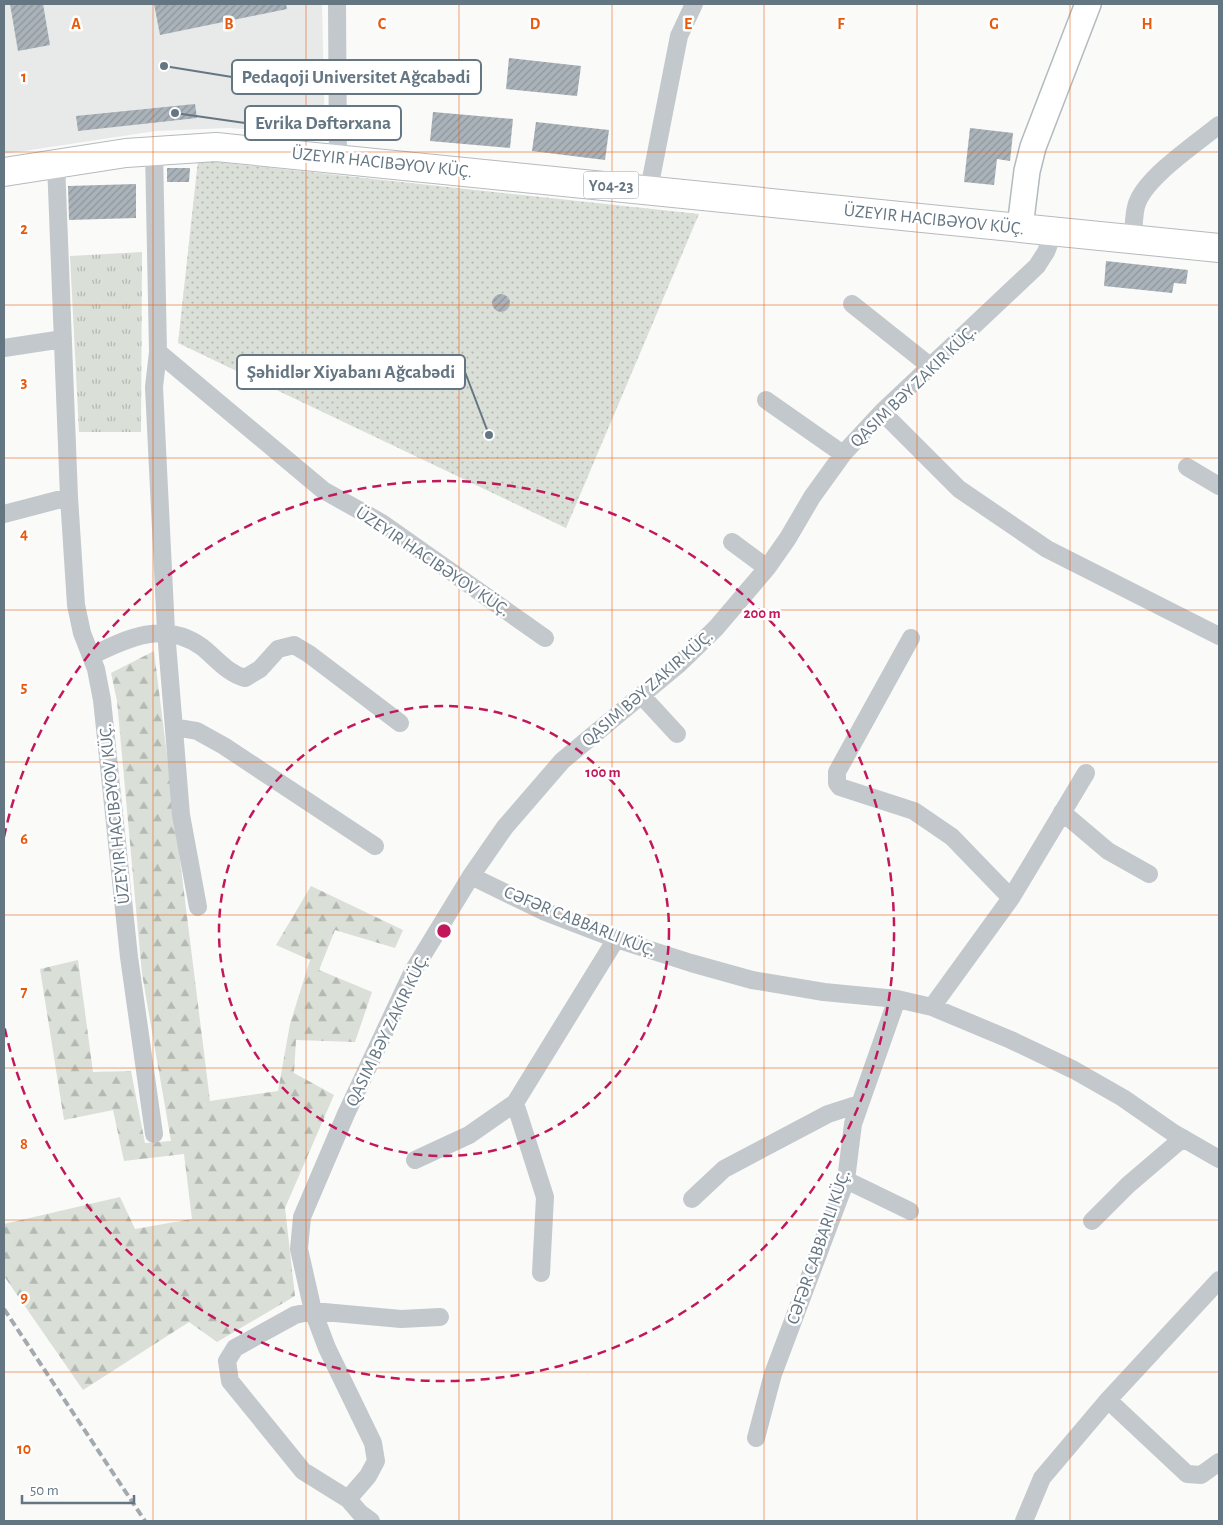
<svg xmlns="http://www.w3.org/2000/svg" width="1223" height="1525" viewBox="0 0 1223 1525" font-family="'Alegreya Sans',sans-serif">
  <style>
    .built { fill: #e8e9e9 }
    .grass { fill: url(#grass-tufts) }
    .forest { fill: url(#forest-firs) }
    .park { fill: url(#park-dots) }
    .building { fill: url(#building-hatch) }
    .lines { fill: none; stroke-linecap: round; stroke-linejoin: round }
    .secondary-casing { stroke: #b3babf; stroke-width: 28 }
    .primary-casing { stroke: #b5babe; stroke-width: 30 }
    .street { stroke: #c3c8cc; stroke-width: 18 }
    .secondary { stroke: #fff; stroke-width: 25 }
    .primary { stroke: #fff; stroke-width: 28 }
    .rail { stroke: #a2aab0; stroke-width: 4; stroke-dasharray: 8 4; stroke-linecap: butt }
    .grid { fill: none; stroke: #e8590c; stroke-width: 1; stroke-opacity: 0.55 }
    .ring { fill: none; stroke: #c2185b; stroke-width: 2.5; stroke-dasharray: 9 6 }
    .labels { text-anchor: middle; stroke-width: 5; stroke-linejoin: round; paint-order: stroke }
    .shield { fill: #fff; stroke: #939fa8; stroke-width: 1 }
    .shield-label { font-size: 16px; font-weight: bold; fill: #657683 }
    .street-label { font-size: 18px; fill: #657683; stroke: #fff }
    .grid-label { font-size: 16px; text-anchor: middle; font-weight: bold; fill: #e8590c; stroke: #fff; stroke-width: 5; stroke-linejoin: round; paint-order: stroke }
    .centre { fill: #c2185b; stroke: #fff; stroke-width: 2.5 }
    .ring-label { font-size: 15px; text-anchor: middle; font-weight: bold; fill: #c2185b; stroke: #fff; stroke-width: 5; stroke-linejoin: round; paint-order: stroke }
    .leader { fill: none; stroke: #657683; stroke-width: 2 }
    .callout-dot { fill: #657683; stroke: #fff; stroke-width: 2 }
    .callout { fill: #fff; stroke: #657683; stroke-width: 2 }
    .callout-label { font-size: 19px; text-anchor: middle; font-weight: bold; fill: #657683 }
  </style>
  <defs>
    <pattern id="grass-tufts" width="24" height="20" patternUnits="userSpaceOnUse" patternTransform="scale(1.25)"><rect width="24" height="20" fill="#dadfd7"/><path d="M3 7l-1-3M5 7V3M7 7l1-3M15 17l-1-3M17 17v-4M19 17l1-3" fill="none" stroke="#b4b9b4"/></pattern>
    <pattern id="forest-firs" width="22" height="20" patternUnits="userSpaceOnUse" patternTransform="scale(1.25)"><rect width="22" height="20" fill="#dadfd7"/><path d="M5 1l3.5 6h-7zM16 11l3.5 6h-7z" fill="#b4b9b4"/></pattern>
    <pattern id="park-dots" width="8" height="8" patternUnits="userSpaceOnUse" patternTransform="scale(1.25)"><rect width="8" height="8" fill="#dadfd7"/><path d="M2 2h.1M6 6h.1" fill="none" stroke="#b4b9b4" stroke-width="1.8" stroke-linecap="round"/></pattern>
    <pattern id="building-hatch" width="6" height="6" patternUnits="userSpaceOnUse" patternTransform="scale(1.25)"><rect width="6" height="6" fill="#aab3b9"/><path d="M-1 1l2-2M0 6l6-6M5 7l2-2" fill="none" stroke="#8e969c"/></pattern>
  </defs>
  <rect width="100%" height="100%" fill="#fafaf8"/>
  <!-- built -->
  <path class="built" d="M 4,4 L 322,4 L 325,135 L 229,128 L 156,131 L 4,154 Z"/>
  <!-- grass -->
  <path class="grass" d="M 142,252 L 141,432 L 79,432 L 70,256 Z"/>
  <!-- forest -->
  <path class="forest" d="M 154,651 L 210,1101 L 278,1091 L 290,1024 L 310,960 L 276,945 L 311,886 L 403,930 L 395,948 L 335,930 L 319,970 L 372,992 L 355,1042 L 296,1040 L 294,1073 L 334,1095 L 285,1208 L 295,1296 L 217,1342 L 189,1322 L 83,1390 L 4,1276 L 4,1224 L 120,1197 L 135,1229 L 192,1219 L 184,1154 L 124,1161 L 113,1110 L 64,1120 L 40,969 L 78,960 L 93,1072 L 131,1071 L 145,1143 L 171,1141 L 142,974 L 117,701 L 111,673 Z"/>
  <!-- park -->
  <path class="park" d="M 198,160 L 699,214 L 566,528 L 178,343 Z"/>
  <!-- building -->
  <path class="building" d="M 10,4 L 43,4 L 50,45 L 18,51 Z
    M 154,4 L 286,4 L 287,9 L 160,35 Z
    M 509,58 L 581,66 L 577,96 L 506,89 Z
    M 195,104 L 197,118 L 78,131 L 76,116 Z
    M 433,112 L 513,119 L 510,148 L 430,141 Z
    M 536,122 L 609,130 L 605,160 L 532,151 Z
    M 970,128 L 1013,133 L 1010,161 L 997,159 L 994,185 L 964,182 Z
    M 167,168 L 190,168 L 189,182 L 167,182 Z
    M 136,184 L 136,218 L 69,220 L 68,186 Z
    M 1106,261 L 1188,270 L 1186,284 L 1174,283 L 1172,293 L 1104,286 Z
    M492 303a9 9 0 1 1 18 0a9 9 0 1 1-18 0Z"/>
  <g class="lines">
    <defs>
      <path id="secondary" d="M 1020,227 L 1027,171 L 1033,147 L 1088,4"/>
      <path id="primary" d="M 4,172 L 126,153 L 216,147 L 1219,248"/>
    </defs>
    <!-- secondary casing -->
    <use href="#secondary" class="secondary-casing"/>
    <!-- primary casing -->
    <use href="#primary" class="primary-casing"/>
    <!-- street -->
    <path class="street" d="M 337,4 L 338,158
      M 154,150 L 158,352 L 154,387 L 166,631 L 181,815 L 198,907
      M 56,163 L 69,497 L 76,605 L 82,633 L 96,669 L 102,700 L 129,957 L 154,1134
      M 649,189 L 679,36 L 694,4
      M 1133,240 C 1134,228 1133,211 1138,201 C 1149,175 1197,143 1219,125
      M 852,304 L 930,366
      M 4,348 L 63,339
      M 158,352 L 323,490 L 382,523 L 545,638
      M 766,400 L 843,454
      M 882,412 L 959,489 L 1047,549 L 1219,636
      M 1187,467 L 1219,486
      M 4,514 L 69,497
      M 732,542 L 767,568
      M 911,638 L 837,772 L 837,783 L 840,787 L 914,811 L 952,837 L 1011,898
      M 91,656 C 127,638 165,620 202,647 C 217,659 227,673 245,678 L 260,669 L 278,649 L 294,645 L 309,654 L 400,723
      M 641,695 L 677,734
      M 174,727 L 197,731 L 224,746 L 375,846
      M 1062,812 L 1108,851 L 1149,874
      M 471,876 L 543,911 L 616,939 L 691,963 L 752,980 L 824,992 L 897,999 L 932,1007 L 1011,1040 L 1074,1070 L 1123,1098 L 1172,1132 L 1219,1159
      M 932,1007 L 1011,898 L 1086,773
      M 515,1103 L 545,1197 L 541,1273
      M 415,1160 L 469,1135 L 515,1103 L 616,939
      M 846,1180 L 910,1211
      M 692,1199 L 724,1169 L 828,1114 L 859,1104
      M 1092,1221 L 1128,1185 L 1183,1138
      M 1108,1400 L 1187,1474 L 1201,1475 L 1219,1462
      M 756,1438 L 773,1374 L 846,1180 L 853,1124 L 897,999
      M 348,1499 L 368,1476 L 376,1461 L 373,1443 L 327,1348 L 313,1311 L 299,1249 L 302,1217 L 346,1114 L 413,971 L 471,876 L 505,827 L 562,761 L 679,664 L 716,628 L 767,568 L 788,538 L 812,497 L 843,454 L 882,412 L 1037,266 L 1046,252 L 1054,231
      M 371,1521 L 360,1513 L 348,1499 L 303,1471 L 230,1381 L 227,1361 L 235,1348 L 295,1315 L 313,1311 L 401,1319 L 440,1317
      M 1024,1521 L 1042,1478 L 1108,1400 L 1219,1280"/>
    <!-- secondary -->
    <use href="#secondary" class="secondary"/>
    <!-- primary -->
    <use href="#primary" class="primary"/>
    <!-- rail -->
    <path class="rail" d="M 4,1309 L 145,1521"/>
  </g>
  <!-- grid -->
  <path class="grid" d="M 153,4 L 153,1521M 306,4 L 306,1521M 459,4 L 459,1521M 612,4 L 612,1521M 764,4 L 764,1521M 917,4 L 917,1521M 1070,4 L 1070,1521M 4,152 L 1219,152M 4,305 L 1219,305M 4,458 L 1219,458M 4,610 L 1219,610M 4,762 L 1219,762M 4,915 L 1219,915M 4,1068 L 1219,1068M 4,1220 L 1219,1220M 4,1372 L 1219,1372"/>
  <!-- distance rings -->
  <g class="ring">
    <circle cx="444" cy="931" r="225"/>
    <path d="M4 837A450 450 0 1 1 4 1025"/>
  </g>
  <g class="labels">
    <!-- shield labels -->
    <rect class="shield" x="583.5" y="171.5" width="55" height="27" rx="4"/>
    <g class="shield-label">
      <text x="611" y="191">Y04-23</text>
    </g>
    <!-- street labels -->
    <g class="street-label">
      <text transform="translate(382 162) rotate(6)" y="6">ÜZEYIR HACIBƏYOV KÜÇ.</text>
      <text transform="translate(934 219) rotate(6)" y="6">ÜZEYIR HACIBƏYOV KÜÇ.</text>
      <text transform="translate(913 386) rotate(-44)" y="6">QASIM BƏY ZAKIR KÜÇ.</text>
      <text transform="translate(433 561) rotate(34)" y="6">ÜZEYIR HACIBƏYOV KÜÇ.</text>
      <text transform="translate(647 688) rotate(-41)" y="6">QASIM BƏY ZAKIR KÜÇ.</text>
      <text transform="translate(114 814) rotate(-96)" y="6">ÜZEYIR HACIBƏYOV KÜÇ.</text>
      <text transform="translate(580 921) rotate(22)" y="6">CƏFƏR CABBARLI KÜÇ.</text>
      <text transform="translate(387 1030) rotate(-64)" y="6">QASIM BƏY ZAKIR KÜÇ.</text>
      <text transform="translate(818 1247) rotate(-71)" y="6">CƏFƏR CABBARLI KÜÇ.</text>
    </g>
  </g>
  <g class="grid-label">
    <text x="76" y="29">A</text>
    <text x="229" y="29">B</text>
    <text x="382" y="29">C</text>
    <text x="535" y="29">D</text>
    <text x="688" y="29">E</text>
    <text x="841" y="29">F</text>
    <text x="994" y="29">G</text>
    <text x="1147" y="29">H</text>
    <text x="24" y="82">1</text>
    <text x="24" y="234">2</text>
    <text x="24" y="387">3</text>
    <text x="24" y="539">4</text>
    <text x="24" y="692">5</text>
    <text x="24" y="844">6</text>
    <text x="24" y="997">7</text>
    <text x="24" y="1149">8</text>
    <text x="24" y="1302">9</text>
    <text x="24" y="1454">10</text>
  </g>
  <circle cx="444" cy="931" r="8" class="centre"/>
  <g class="ring-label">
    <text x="762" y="618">200 m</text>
    <text x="603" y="777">100 m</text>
  </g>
  <!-- callouts -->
  <path class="leader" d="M164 66L232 77M175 113L245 123M489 435L465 372"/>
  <g class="callout-dot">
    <circle cx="164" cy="66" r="5"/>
    <circle cx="175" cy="113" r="5"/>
    <circle cx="489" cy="435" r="5"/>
  </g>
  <g class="callout">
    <rect x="232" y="60" width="249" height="34" rx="5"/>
    <rect x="245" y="106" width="156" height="34" rx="5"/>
    <rect x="237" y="355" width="228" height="34" rx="5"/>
  </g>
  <g class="callout-label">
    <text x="356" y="83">Pedaqoji Universitet Ağcabədi</text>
    <text x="323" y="129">Evrika Dəftərxana</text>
    <text x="351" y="378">Şəhidlər Xiyabanı Ağcabədi</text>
  </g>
  <!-- border -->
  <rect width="1223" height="1525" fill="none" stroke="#657683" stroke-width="10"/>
  <!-- scale -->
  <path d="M22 1495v8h112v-8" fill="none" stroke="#657683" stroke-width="2.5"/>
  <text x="30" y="1495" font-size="15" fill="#657683" stroke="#ffffff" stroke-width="4" paint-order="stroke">50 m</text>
</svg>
